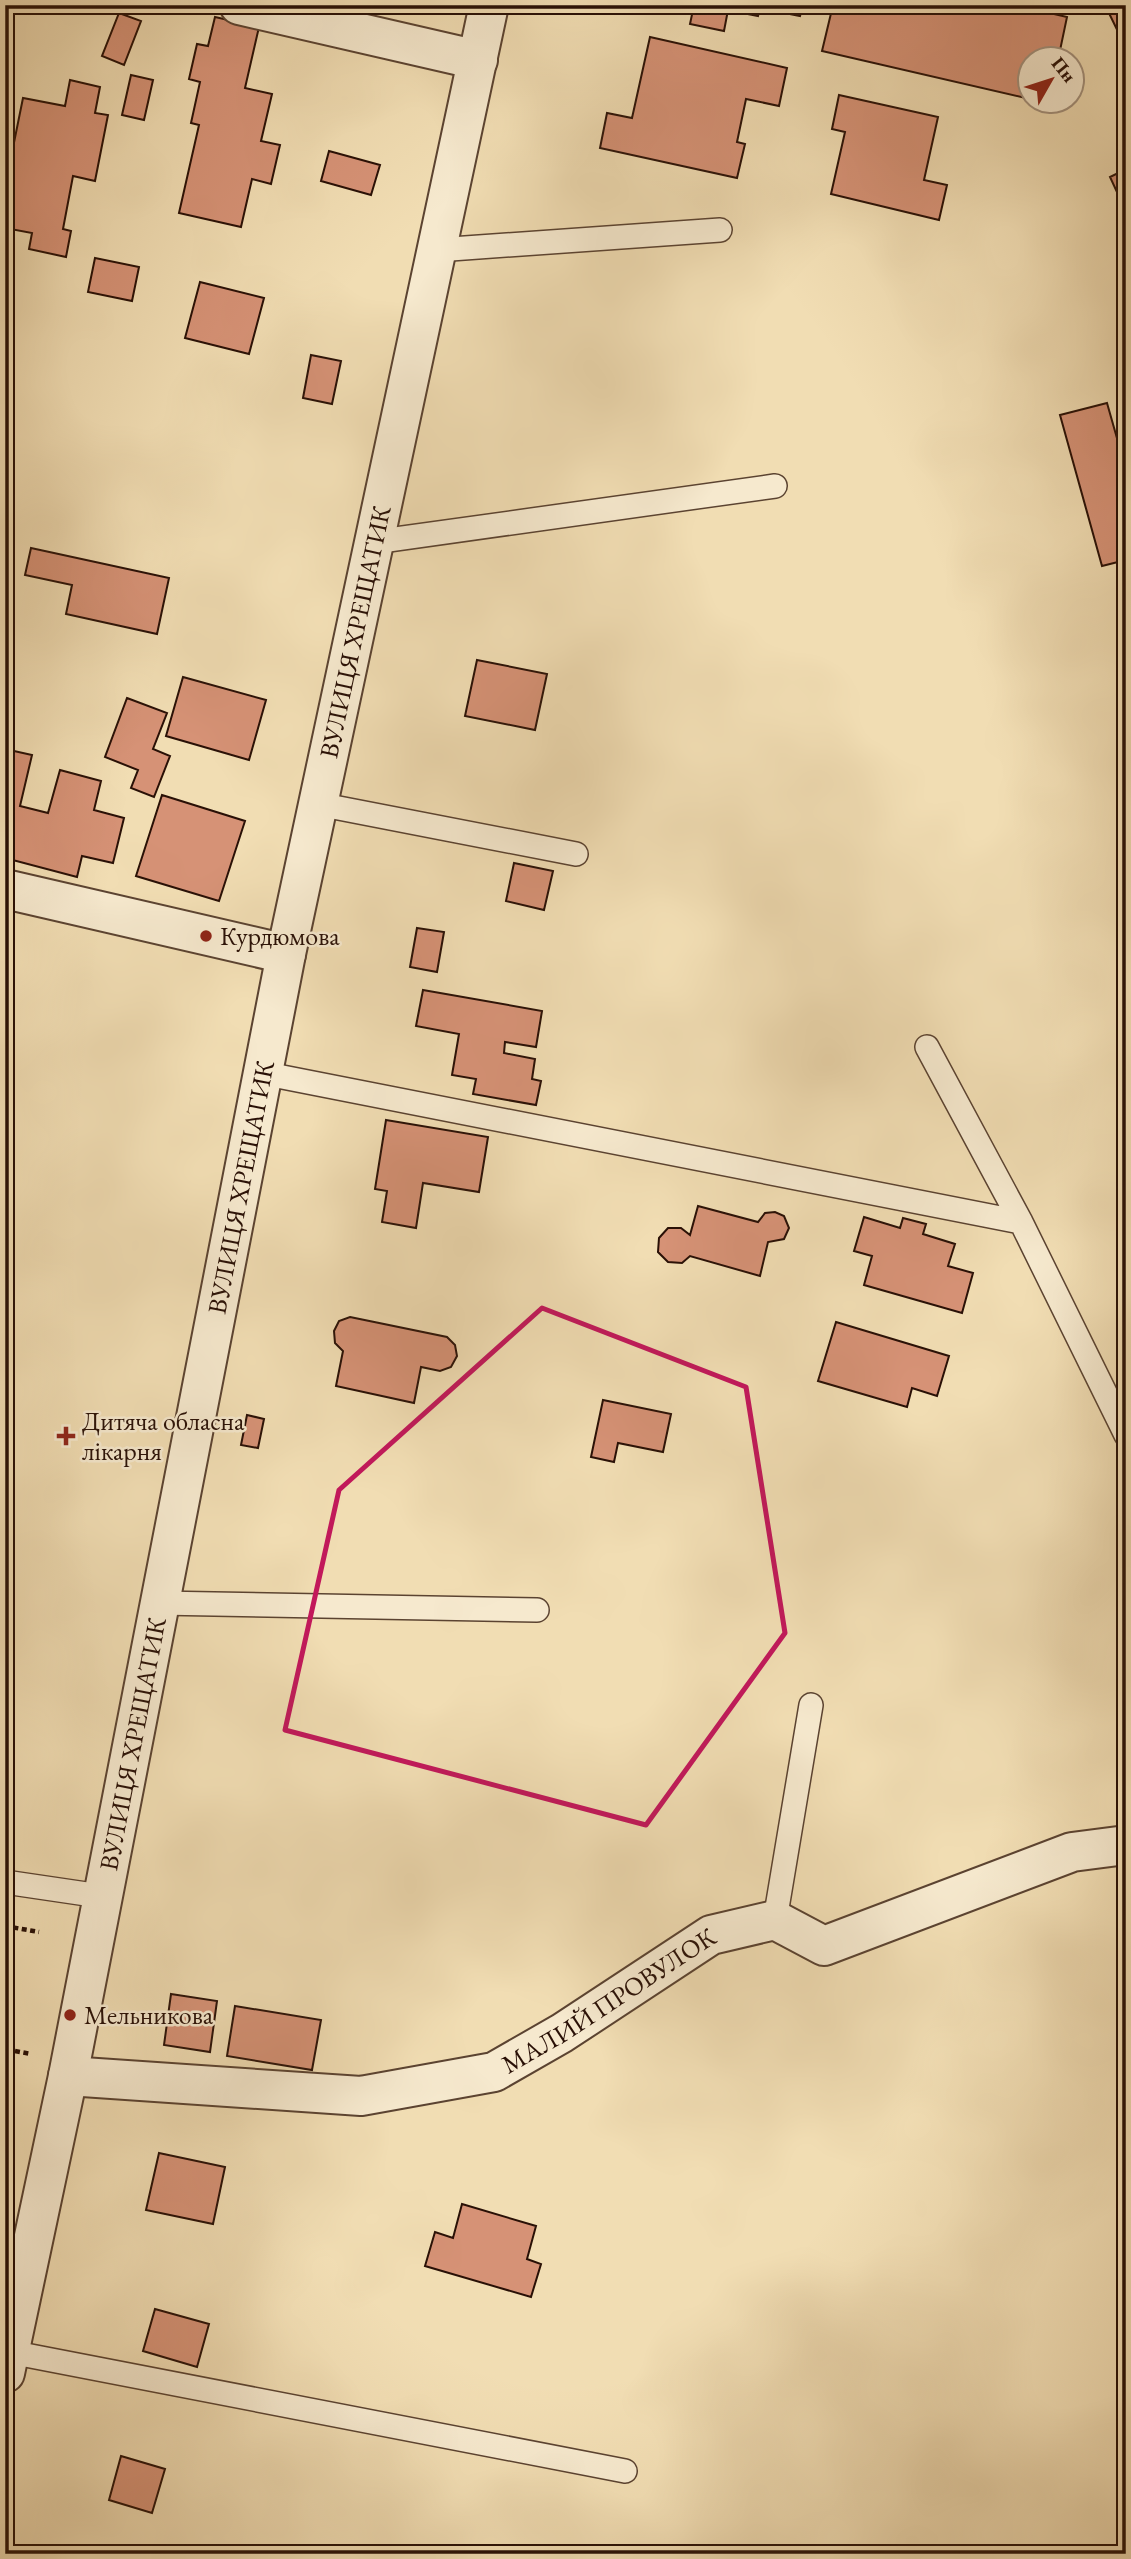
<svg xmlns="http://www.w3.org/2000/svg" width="1131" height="2559" viewBox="0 0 1131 2559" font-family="'EB Garamond',serif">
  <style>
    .building { fill: #d69276; stroke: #291006; stroke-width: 2 }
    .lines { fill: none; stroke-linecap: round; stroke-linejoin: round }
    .service-casing { stroke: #5b4331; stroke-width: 26 }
    .minor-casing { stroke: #5b4331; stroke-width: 42 }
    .path { stroke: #291006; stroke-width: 4.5; stroke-dasharray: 5 3.5; stroke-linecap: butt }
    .service { stroke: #f6e9ce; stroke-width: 23 }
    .minor { stroke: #f6e9ce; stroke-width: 38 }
    .marked { fill: none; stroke: #c2185b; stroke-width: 5; stroke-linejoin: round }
    .poi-dot { fill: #8f2418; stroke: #f6e9ce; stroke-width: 2.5 }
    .labels { text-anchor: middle; stroke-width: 5; stroke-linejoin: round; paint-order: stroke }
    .street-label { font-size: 26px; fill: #291006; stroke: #f6e9ce }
    .poi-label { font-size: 26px; fill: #291006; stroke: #f6e9ce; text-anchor: start }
  </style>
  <rect width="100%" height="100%" fill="#f1ddb3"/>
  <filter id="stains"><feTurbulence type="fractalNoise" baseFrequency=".00286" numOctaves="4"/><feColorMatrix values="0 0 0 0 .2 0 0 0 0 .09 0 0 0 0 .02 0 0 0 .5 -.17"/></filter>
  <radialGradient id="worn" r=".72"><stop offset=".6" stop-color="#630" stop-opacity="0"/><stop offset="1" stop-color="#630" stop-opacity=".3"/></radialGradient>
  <!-- building -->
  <path class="building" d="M 694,5 L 803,5 L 800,16 L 760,8 L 758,16 L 728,10 L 724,31 L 690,24 Z
    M 833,5 L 1015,5 L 1067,17 L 1058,60 L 1030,60 L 1030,99 L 822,51 Z
    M 1105,5 L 1126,5 L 1126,48 Z
    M 119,13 L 141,21 L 124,65 L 102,56 Z
    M 215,17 L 259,27 L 245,88 L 272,94 L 261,141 L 280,145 L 271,184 L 252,179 L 241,227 L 179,213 L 199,125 L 191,123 L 200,82 L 189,79 L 197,44 L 208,46 Z
    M 650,37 L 787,68 L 779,106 L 746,99 L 737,142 L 745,144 L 737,178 L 600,148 L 607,113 L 632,118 Z
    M 131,75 L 153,80 L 144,120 L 122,115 Z
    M 70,80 L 100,87 L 95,113 L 108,115 L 95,181 L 73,176 L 63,229 L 71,231 L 66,257 L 29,249 L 32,233 L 5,228 L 5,187 L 23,98 L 65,106 Z
    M 839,95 L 938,117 L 924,180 L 947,185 L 939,220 L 831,194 L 845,132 L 832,129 Z
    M 329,151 L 380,165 L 371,195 L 321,181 Z
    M 1126,169 L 1126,201 L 1122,203 L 1110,177 Z
    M 95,258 L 139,267 L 132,301 L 88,292 Z
    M 200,282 L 264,298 L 249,354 L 185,338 Z
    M 311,355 L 341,361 L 332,404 L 303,398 Z
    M 1107,403 L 1126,470 L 1126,560 L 1102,566 L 1060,415 Z
    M 31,548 L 169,578 L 157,634 L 66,614 L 72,585 L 25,575 Z
    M 477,660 L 547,674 L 535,730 L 465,716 Z
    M 183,677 L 266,700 L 249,760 L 166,736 Z
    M 127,698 L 167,713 L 153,749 L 170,756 L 154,797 L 131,788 L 138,770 L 105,757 Z
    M 5,749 L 32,755 L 20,806 L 48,813 L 60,770 L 101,781 L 94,810 L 124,818 L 113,863 L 82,856 L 77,877 L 5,858 Z
    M 162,795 L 245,821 L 219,901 L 136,876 Z
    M 514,863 L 553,871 L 544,910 L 506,901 Z
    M 417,928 L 444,932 L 437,972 L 410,967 Z
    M 423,990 L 542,1011 L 536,1047 L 505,1042 L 504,1053 L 535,1059 L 532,1079 L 541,1081 L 536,1105 L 473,1094 L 476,1079 L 452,1075 L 459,1034 L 416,1026 Z
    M 386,1120 L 488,1137 L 479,1192 L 423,1183 L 416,1228 L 382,1222 L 387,1191 L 375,1189 Z
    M 698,1206 L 758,1222 L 765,1213 L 775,1212 L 784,1216 L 789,1228 L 784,1239 L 768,1242 L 760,1276 L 690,1256 L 682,1263 L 668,1262 L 658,1252 L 659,1238 L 668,1228 L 681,1228 L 690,1235 Z
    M 864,1217 L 900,1228 L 903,1218 L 926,1224 L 923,1234 L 955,1244 L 948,1266 L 973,1273 L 962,1313 L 864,1285 L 872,1256 L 854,1251 Z
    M 350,1317 L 447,1337 L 455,1345 L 457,1356 L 451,1367 L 440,1371 L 421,1367 L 414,1403 L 336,1386 L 343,1351 L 335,1343 L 334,1331 L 339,1321 Z
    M 836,1322 L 949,1356 L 937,1396 L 912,1388 L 907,1407 L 818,1381 Z
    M 603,1400 L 671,1414 L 663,1452 L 618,1443 L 614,1462 L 591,1457 Z
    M 247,1415 L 264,1419 L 258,1448 L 241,1445 Z
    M 171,1994 L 217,2001 L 210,2052 L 164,2045 Z
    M 235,2006 L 321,2020 L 312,2070 L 227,2056 Z
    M 159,2153 L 225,2167 L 213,2224 L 146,2210 Z
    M 462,2204 L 536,2226 L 527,2259 L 541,2264 L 531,2297 L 425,2266 L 435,2232 L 453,2238 Z
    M 155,2309 L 209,2324 L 197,2367 L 143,2351 Z
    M 121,2456 L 165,2469 L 152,2513 L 109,2500 Z"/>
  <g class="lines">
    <defs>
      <path id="service" d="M 437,250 L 720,230
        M 374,542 L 775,486
        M 318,804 L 576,854
        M 927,1047 L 1021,1222
        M 262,1073 L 1021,1222 L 1126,1435
        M 158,1603 L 537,1610
        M 5,1882 L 100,1896
        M 775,1920 L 811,1705
        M 10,2352 L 625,2471"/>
      <g id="minor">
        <path d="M 239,5 L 478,60"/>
        <path d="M 5,889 L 286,954"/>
        <path id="s1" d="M 68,2076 L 361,2096 L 494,2072 L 562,2033 L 711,1935 L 775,1920 L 824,1946 L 1072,1852 L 1126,1845"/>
        <path id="s2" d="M 5,2373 L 68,2076 L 286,954 L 489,5"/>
      </g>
    </defs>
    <!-- service casing -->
    <use href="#service" class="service-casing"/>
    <!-- minor casing -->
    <use href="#minor" class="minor-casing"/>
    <!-- path -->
    <path class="path" d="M 5,1926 L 39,1932
      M 15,2051 L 31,2054"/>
    <!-- service -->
    <use href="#service" class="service"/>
    <!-- minor -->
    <use href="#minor" class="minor"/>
  </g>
  <!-- marked area -->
  <path class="marked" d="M 542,1308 L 746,1387 L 785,1633 L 646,1825 L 285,1730 L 339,1490 Z"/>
  <!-- markers -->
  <g class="poi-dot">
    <circle cx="206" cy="936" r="7"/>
    <path d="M62.5 1425.5h7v7h7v7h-7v7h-7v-7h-7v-7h7z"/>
    <circle cx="70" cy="2015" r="7"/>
  </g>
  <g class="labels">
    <!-- street labels -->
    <g class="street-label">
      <text dy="9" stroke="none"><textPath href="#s2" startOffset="1776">ВУЛИЦЯ ХРЕЩАТИК</textPath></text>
      <text dy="9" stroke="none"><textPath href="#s2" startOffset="1209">ВУЛИЦЯ ХРЕЩАТИК</textPath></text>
      <text dy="9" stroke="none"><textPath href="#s2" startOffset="642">ВУЛИЦЯ ХРЕЩАТИК</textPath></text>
      <text dy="9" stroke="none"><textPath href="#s1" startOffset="564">МАЛИЙ ПРОВУЛОК</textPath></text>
    </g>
    <!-- poi labels -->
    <g class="poi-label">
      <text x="220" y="945">Курдюмова</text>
      <text x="82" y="1430">Дитяча обласна<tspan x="82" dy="30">лікарня</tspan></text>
      <text x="84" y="2024">Мельникова</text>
    </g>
  </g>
  <!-- margin -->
  <rect width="1131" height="2559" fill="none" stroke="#f1ddb3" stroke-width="28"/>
  <rect x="7" y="7" width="1117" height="2545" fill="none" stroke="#291006" stroke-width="3.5"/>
  <rect x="14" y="14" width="1103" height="2531" fill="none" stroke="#291006" stroke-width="2"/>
  <!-- north arrow -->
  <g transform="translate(1051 80) rotate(51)"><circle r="33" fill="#f6e9ce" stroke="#a4927e" stroke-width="2"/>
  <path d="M0-5L12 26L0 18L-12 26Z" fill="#8f2418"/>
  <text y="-10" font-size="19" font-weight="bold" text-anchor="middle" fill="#291006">Пн</text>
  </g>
  <rect width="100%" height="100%" filter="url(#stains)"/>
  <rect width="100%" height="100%" fill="url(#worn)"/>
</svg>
